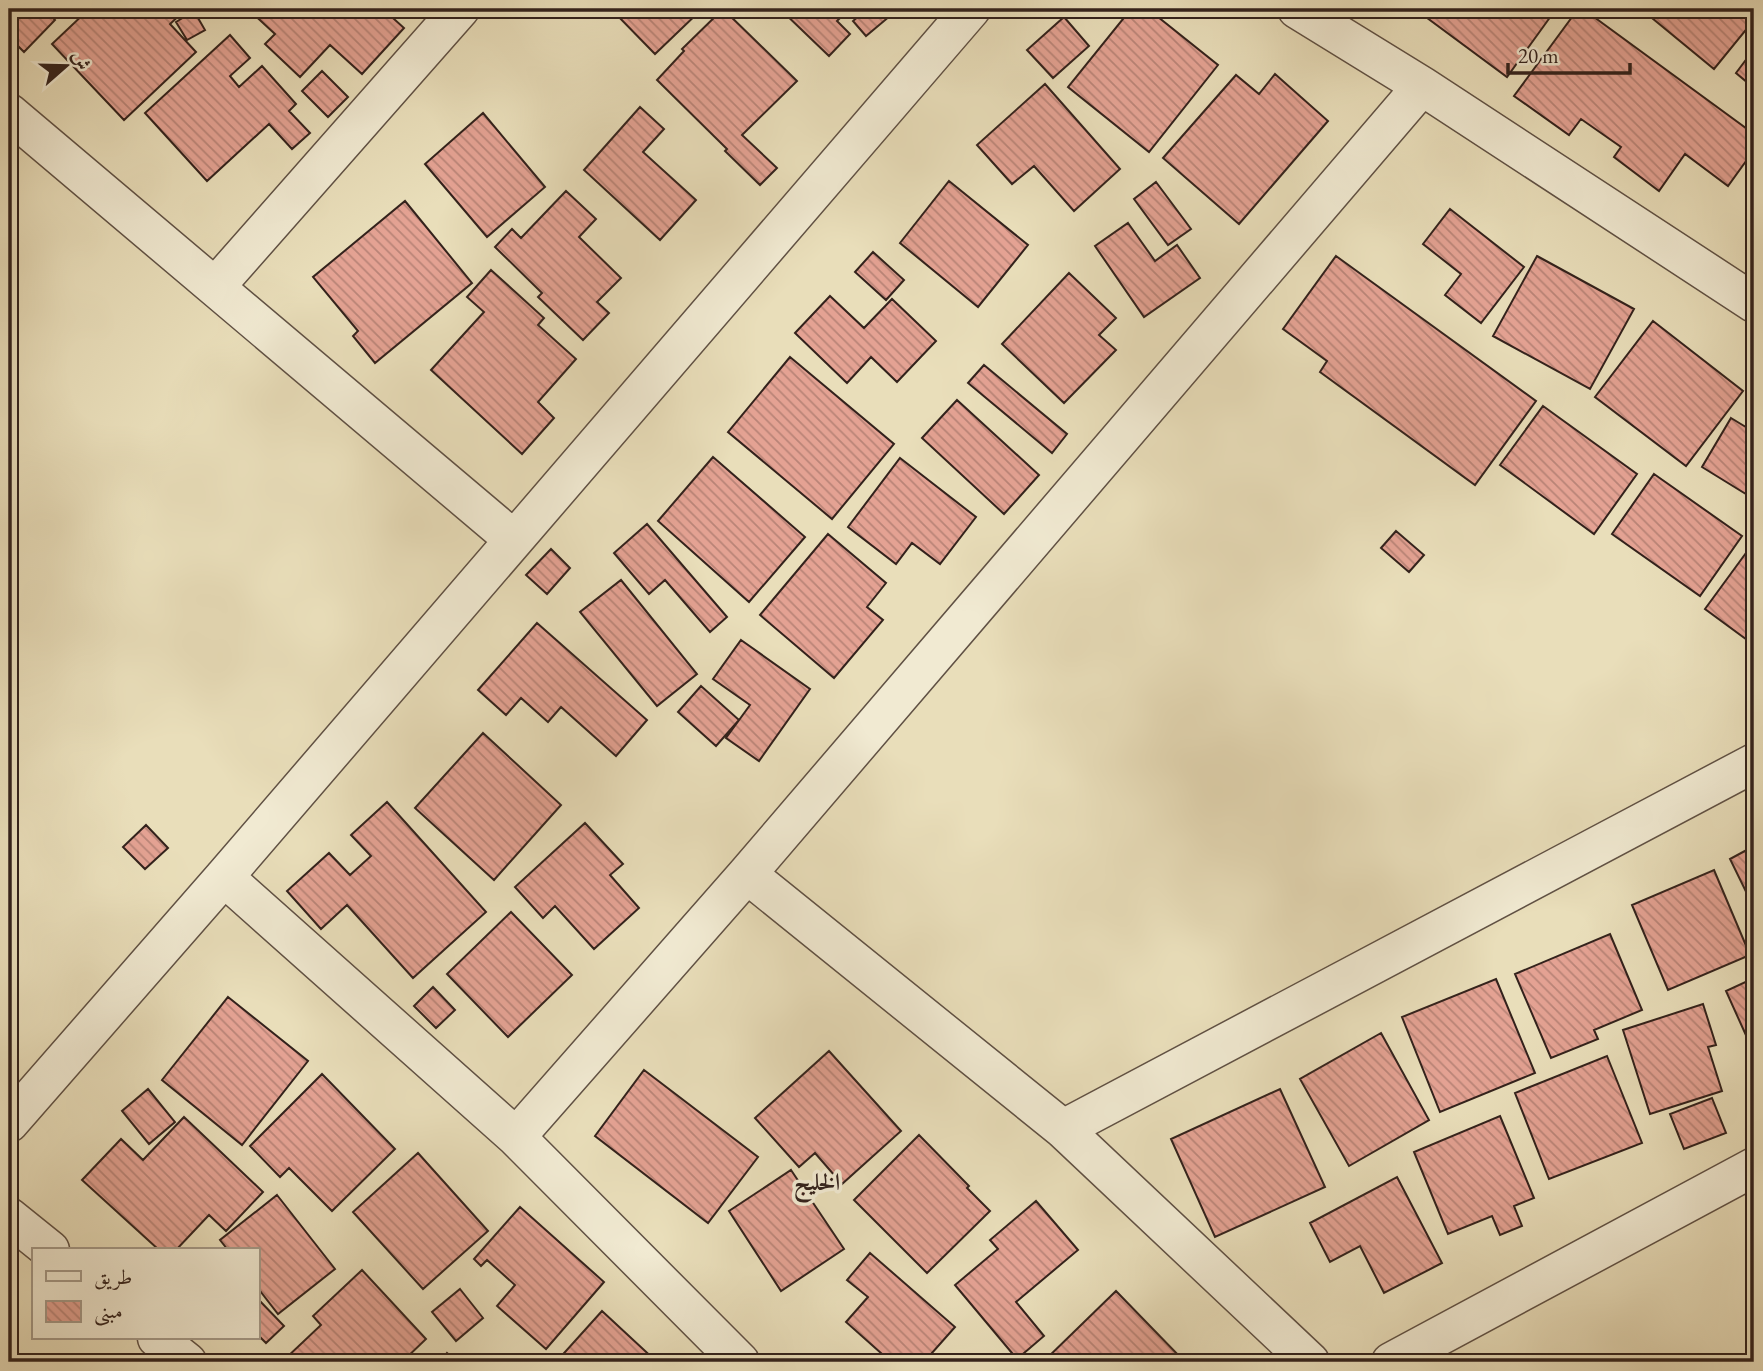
<svg xmlns="http://www.w3.org/2000/svg" width="1763" height="1371" viewBox="0 0 1763 1371" font-family="'EB Garamond',Amiri,serif">
  <style>
    .building { fill: url(#building-back-hatch); stroke: #33221c; stroke-width: 2 }
    .lines { fill: none; stroke-linecap: round; stroke-linejoin: round }
    .minor-casing { stroke: #605144; stroke-width: 41 }
    .minor { stroke: #f1ead2; stroke-width: 38 }
    .labels { text-anchor: middle; stroke-width: 7; stroke-linejoin: round; paint-order: stroke }
    .neighbourhood-label { font-size: 24px; font-weight: bold; fill: #33221c; stroke: #f1ead2 }
  </style>
  <defs>
    <pattern id="building-back-hatch" width="6" height="6" patternUnits="userSpaceOnUse" patternTransform="scale(1.75)"><rect width="6" height="6" fill="#e4a293"/><path d="M-1 5l2 2M0 0l6 6M5-1l2 2" fill="none" stroke="#b98477"/></pattern>
  </defs>
  <rect width="100%" height="100%" fill="#e9deba"/>
  <filter id="stains"><feTurbulence type="fractalNoise" baseFrequency=".00286" numOctaves="4"/><feColorMatrix values="0 0 0 0 .2 0 0 0 0 .09 0 0 0 0 .02 0 0 0 .5 -.17"/></filter>
  <radialGradient id="worn" r=".72"><stop offset=".6" stop-color="#630" stop-opacity="0"/><stop offset="1" stop-color="#630" stop-opacity=".3"/></radialGradient>
  <!-- building -->
  <path class="building" d="M 9,9 L 45,9 L 55,20 L 24,52 L 9,37 Z
    M 89,9 L 186,9 L 170,24 L 196,52 L 124,120 L 52,44 Z
    M 248,9 L 383,9 L 404,28 L 362,74 L 330,45 L 300,77 L 265,44 L 275,34 Z
    M 611,9 L 702,9 L 655,54 Z
    M 723,9 L 797,81 L 742,135 L 777,168 L 760,185 L 725,151 L 727,149 L 657,80 L 684,51 L 682,49 Z
    M 780,9 L 849,9 L 837,21 L 850,34 L 829,56 Z
    M 867,9 L 884,9 L 890,16 L 866,36 L 853,21 Z
    M 1131,9 L 1148,9 L 1218,65 L 1149,152 L 1068,87 Z
    M 1415,9 L 1556,9 L 1507,77 Z
    M 1578,9 L 1583,9 L 1754,134 L 1754,150 L 1728,186 L 1685,154 L 1659,191 L 1614,157 L 1621,147 L 1581,119 L 1569,135 L 1514,96 Z
    M 1641,9 L 1754,9 L 1754,20 L 1714,69 Z
    M 194,11 L 205,30 L 187,40 L 176,22 Z
    M 1064,17 L 1089,46 L 1053,78 L 1027,50 Z
    M 230,35 L 250,58 L 230,76 L 239,87 L 262,66 L 296,104 L 289,111 L 310,133 L 292,149 L 269,124 L 207,181 L 145,113 Z
    M 1754,49 L 1754,88 L 1736,73 Z
    M 322,71 L 348,97 L 328,117 L 302,91 Z
    M 1275,74 L 1328,121 L 1239,224 L 1163,158 L 1236,75 L 1259,94 Z
    M 1045,84 L 1120,169 L 1074,211 L 1034,166 L 1012,184 L 977,145 Z
    M 640,107 L 664,129 L 643,152 L 696,200 L 660,240 L 584,170 Z
    M 483,113 L 545,187 L 487,237 L 425,164 Z
    M 949,181 L 1028,245 L 978,307 L 900,243 Z
    M 1156,182 L 1191,229 L 1168,245 L 1134,199 Z
    M 566,191 L 596,219 L 579,237 L 621,278 L 597,302 L 609,313 L 583,340 L 538,297 L 542,293 L 495,247 L 512,229 L 521,238 Z
    M 405,201 L 472,283 L 375,363 L 353,336 L 358,331 L 313,277 Z
    M 1450,209 L 1524,267 L 1481,323 L 1445,295 L 1461,274 L 1423,244 Z
    M 1128,223 L 1155,261 L 1177,245 L 1200,278 L 1144,317 L 1095,246 Z
    M 873,252 L 904,280 L 886,300 L 855,272 Z
    M 1336,256 L 1536,401 L 1475,485 L 1320,372 L 1327,361 L 1283,329 Z
    M 1537,256 L 1634,309 L 1590,389 L 1493,336 Z
    M 491,270 L 544,318 L 538,325 L 576,359 L 538,402 L 554,418 L 522,454 L 431,370 L 484,312 L 467,297 Z
    M 1069,273 L 1116,318 L 1099,335 L 1116,350 L 1064,403 L 1002,344 Z
    M 830,296 L 864,328 L 892,299 L 936,341 L 897,382 L 871,357 L 847,383 L 795,333 Z
    M 1653,321 L 1743,391 L 1686,466 L 1595,397 Z
    M 790,357 L 894,444 L 832,519 L 728,432 Z
    M 984,365 L 1067,434 L 1052,453 L 968,383 Z
    M 957,400 L 1039,475 L 1004,514 L 922,438 Z
    M 1543,406 L 1637,474 L 1594,534 L 1500,465 Z
    M 1731,418 L 1754,432 L 1754,499 L 1702,467 Z
    M 713,457 L 805,537 L 749,602 L 658,521 Z
    M 900,458 L 976,517 L 940,564 L 912,543 L 896,564 L 848,527 Z
    M 1654,474 L 1742,536 L 1700,596 L 1612,534 Z
    M 647,524 L 727,617 L 710,632 L 665,580 L 649,594 L 614,553 Z
    M 1396,531 L 1424,555 L 1409,572 L 1381,548 Z
    M 828,534 L 886,583 L 867,607 L 883,620 L 834,678 L 760,615 Z
    M 1754,542 L 1754,645 L 1705,609 Z
    M 551,549 L 570,568 L 547,594 L 526,575 Z
    M 621,580 L 697,674 L 657,706 L 580,612 Z
    M 537,623 L 647,720 L 616,756 L 561,707 L 548,722 L 521,698 L 506,715 L 478,690 Z
    M 741,640 L 810,689 L 759,761 L 726,738 L 750,705 L 713,679 Z
    M 701,686 L 739,720 L 716,746 L 678,712 Z
    M 483,733 L 561,805 L 494,880 L 415,808 Z
    M 387,802 L 486,912 L 413,978 L 347,905 L 321,929 L 287,891 L 329,853 L 350,875 L 371,856 L 351,835 Z
    M 585,823 L 623,864 L 610,875 L 639,908 L 594,949 L 555,906 L 543,918 L 515,887 Z
    M 146,825 L 168,848 L 145,869 L 123,847 Z
    M 1754,846 L 1754,908 L 1730,859 Z
    M 1714,870 L 1750,955 L 1668,990 L 1632,905 Z
    M 511,912 L 572,975 L 508,1037 L 447,974 Z
    M 1610,934 L 1642,1010 L 1594,1030 L 1598,1039 L 1551,1058 L 1515,974 Z
    M 1754,978 L 1754,1053 L 1726,991 Z
    M 1496,979 L 1535,1073 L 1440,1112 L 1402,1017 Z
    M 433,987 L 455,1010 L 436,1028 L 414,1006 Z
    M 228,997 L 308,1061 L 242,1145 L 162,1080 Z
    M 1703,1004 L 1716,1045 L 1708,1047 L 1722,1091 L 1650,1114 L 1623,1030 Z
    M 1381,1033 L 1429,1120 L 1349,1166 L 1300,1079 Z
    M 829,1051 L 901,1131 L 842,1184 L 815,1153 L 799,1167 L 755,1118 Z
    M 1607,1056 L 1642,1143 L 1549,1179 L 1515,1093 Z
    M 644,1070 L 758,1157 L 708,1223 L 595,1136 Z
    M 322,1074 L 395,1149 L 332,1211 L 289,1168 L 280,1177 L 250,1146 Z
    M 148,1089 L 175,1122 L 149,1144 L 122,1111 Z
    M 1280,1089 L 1325,1187 L 1215,1237 L 1171,1139 Z
    M 1712,1098 L 1726,1133 L 1684,1149 L 1670,1114 Z
    M 1500,1116 L 1534,1198 L 1514,1206 L 1522,1226 L 1500,1235 L 1492,1216 L 1448,1234 L 1414,1152 Z
    M 184,1117 L 263,1192 L 226,1231 L 209,1215 L 176,1250 L 159,1250 L 82,1180 L 121,1139 L 143,1160 Z
    M 919,1135 L 969,1186 L 967,1188 L 990,1211 L 927,1273 L 854,1200 Z
    M 418,1153 L 488,1231 L 423,1289 L 353,1212 Z
    M 791,1170 L 844,1249 L 781,1291 L 729,1211 Z
    M 1397,1177 L 1442,1263 L 1384,1293 L 1360,1246 L 1330,1262 L 1310,1223 Z
    M 277,1195 L 335,1269 L 278,1314 L 257,1287 L 257,1250 L 228,1250 L 220,1240 Z
    M 1036,1201 L 1078,1250 L 1016,1302 L 1044,1336 L 1017,1359 L 955,1285 L 998,1249 L 990,1240 Z
    M 520,1207 L 604,1282 L 546,1349 L 497,1306 L 515,1285 L 487,1260 L 481,1266 L 474,1259 Z
    M 870,1253 L 955,1327 L 924,1362 L 891,1362 L 846,1322 L 868,1297 L 847,1280 Z
    M 362,1270 L 426,1339 L 402,1362 L 358,1362 L 353,1357 L 347,1362 L 288,1362 L 285,1359 L 321,1325 L 313,1316 Z
    M 460,1289 L 483,1318 L 456,1341 L 432,1312 Z
    M 1116,1291 L 1185,1362 L 1043,1362 Z
    M 257,1298 L 284,1326 L 266,1343 L 257,1334 Z
    M 602,1311 L 657,1362 L 556,1362 Z
    M 447,1353 L 458,1362 L 440,1362 Z"/>
  <g class="lines">
    <defs>
      <path id="minor" d="M 1297,9 L 1422,86 L 1754,303
        M 9,113 L 513,539
        M 215,287 L 460,9
        M 747,874 L 1063,1129 L 1310,1362
        M 224,877 L 516,1137 L 740,1362
        M 9,1123 L 224,877 L 971,9
        M 1063,1129 L 1754,763
        M 516,1137 L 747,874 L 1422,86
        M 9,1217 L 50,1250
        M 157,1338 L 187,1362
        M 1391,1362 L 1754,1167"/>
    </defs>
    <!-- minor casing -->
    <use href="#minor" class="minor-casing"/>
    <!-- minor -->
    <use href="#minor" class="minor"/>
  </g>
  <g class="labels">
    <!-- neighbourhood labels -->
    <g class="neighbourhood-label">
      <text x="817" y="1190">الخليج</text>
    </g>
  </g>
  <!-- margin -->
  <rect width="1763" height="1371" fill="none" stroke="#e9deba" stroke-width="35"/>
  <rect x="10" y="10" width="1742" height="1350" fill="none" stroke="#33221c" stroke-width="3.5"/>
  <rect x="18" y="18" width="1728" height="1336" fill="none" stroke="#33221c" stroke-width="2"/>
  <!-- legend -->
  <rect x="32" y="1248" width="228" height="91" fill="#f1ead2" stroke="#a59a89" stroke-width="2"/>
  <rect x="46" y="1271" width="35" height="10" fill="#f1ead2" stroke="#a59a89" stroke-width="2"/>
  <text x="94" y="1284" font-size="21" fill="#33221c">طريق</text>
  <rect x="46" y="1301" width="35" height="21" fill="url(#building-back-hatch)" stroke="#a59a89" stroke-width="2"/>
  <text x="94" y="1318" font-size="21" fill="#33221c">مبنى</text>
  <!-- north arrow -->
  <g transform="translate(66 66) rotate(70)" stroke="#f1ead2" stroke-width="5" paint-order="stroke">
  <path d="M0-5L12 26L0 18L-12 26Z" fill="#33221c"/>
  <text y="-10" font-size="19" font-weight="bold" text-anchor="middle" fill="#33221c">ش</text>
  </g>
  <!-- scale -->
  <path d="M1508 63v10h122v-10" fill="none" stroke="#33221c" stroke-width="3.5"/>
  <text x="1518" y="63" font-size="21" fill="#33221c" stroke="#f1ead2" stroke-width="5" paint-order="stroke">20 m</text>
  <rect width="100%" height="100%" filter="url(#stains)"/>
  <rect width="100%" height="100%" fill="url(#worn)"/>
</svg>
